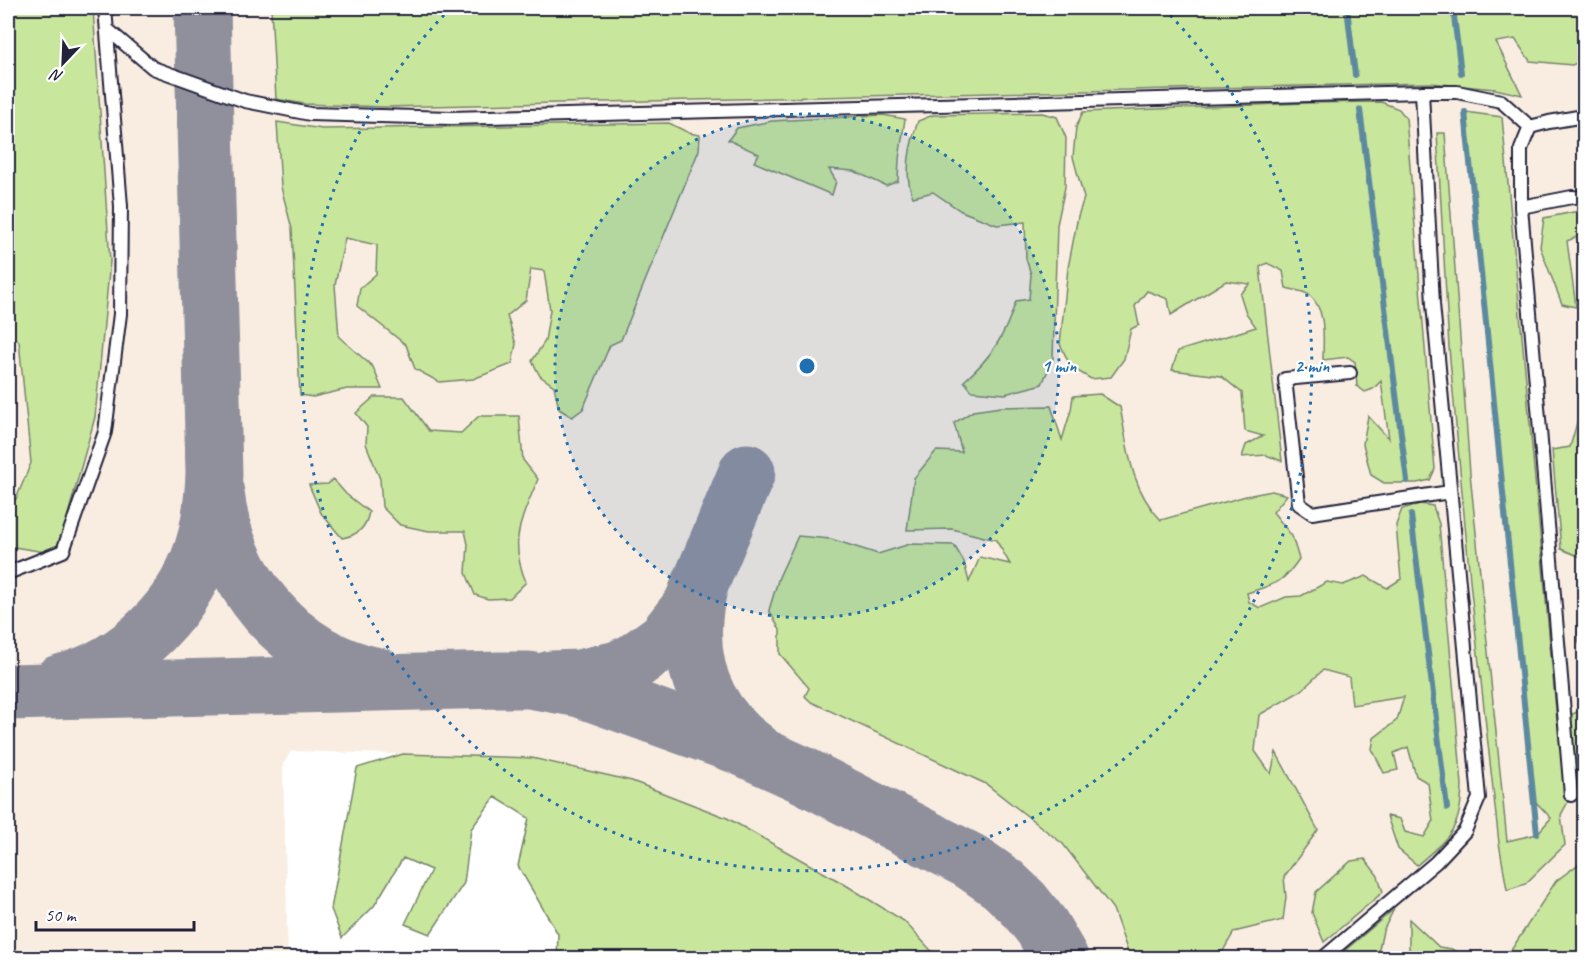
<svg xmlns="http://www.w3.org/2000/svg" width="1592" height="966" viewBox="0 0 1592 966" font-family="Caveat,sans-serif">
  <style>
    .built { fill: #f9ede1 }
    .green { fill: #c9e69d; stroke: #76846c; stroke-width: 1.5 }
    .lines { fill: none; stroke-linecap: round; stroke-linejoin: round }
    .stream { stroke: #5b899e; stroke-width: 6 }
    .taxiway { stroke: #90909d; stroke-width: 57 }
    .lane-casing { stroke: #22223b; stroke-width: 16 }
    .lane { stroke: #fff; stroke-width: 12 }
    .ring { fill: none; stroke: #1f6fb2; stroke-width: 3; stroke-dasharray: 3 6 }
    .centre { fill: #1f6fb2; stroke: #fff; stroke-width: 3 }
    .ring-label { font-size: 18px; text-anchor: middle; font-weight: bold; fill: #1f6fb2; stroke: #fff; stroke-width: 4.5; stroke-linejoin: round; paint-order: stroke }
  </style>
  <rect width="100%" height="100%" fill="#fff"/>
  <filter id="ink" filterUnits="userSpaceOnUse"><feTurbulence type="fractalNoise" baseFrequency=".0167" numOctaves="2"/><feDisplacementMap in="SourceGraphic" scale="12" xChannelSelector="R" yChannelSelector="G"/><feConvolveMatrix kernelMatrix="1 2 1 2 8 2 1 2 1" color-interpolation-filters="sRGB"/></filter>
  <g filter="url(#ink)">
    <!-- built -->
    <path class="built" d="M 8,8 L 1584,8 L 1584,958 L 938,958 L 904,921 L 532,758 L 291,751 L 283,765 L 288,958 L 8,958 Z"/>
    <!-- green -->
    <path class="green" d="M 8,8 L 93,8 L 110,261 L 95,417 L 57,554 L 8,546 L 8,499 L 16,499 L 31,463 L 19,341 L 8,335 Z
      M 271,8 L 1584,8 L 1584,60 L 1572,65 L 1530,61 L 1515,39 L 1496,42 L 1522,95 L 1495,89 L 1431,83 L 385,107 L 305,104 L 276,99 Z
      M 1381,102 L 1399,109 L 1406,118 L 1435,469 L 1430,480 L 1417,483 L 1384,483 L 1371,475 L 1363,444 L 1368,416 L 1389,439 L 1381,381 L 1373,389 L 1365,392 L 1357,386 L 1355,362 L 1348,357 L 1323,360 C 1323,339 1327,309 1309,295 C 1304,291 1292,290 1286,288 L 1283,271 L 1267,263 L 1260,267 L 1282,461 L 1266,455 L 1242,457 L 1246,445 L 1263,436 L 1245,431 L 1242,393 L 1221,376 L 1172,370 L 1178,351 L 1256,327 L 1246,313 L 1240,294 L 1250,284 L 1226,281 L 1171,315 L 1168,299 L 1147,291 L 1135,306 L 1139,325 L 1131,329 L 1124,359 L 1111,377 L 1091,379 L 1071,367 L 1060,344 L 1068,268 L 1078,216 L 1084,198 L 1073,157 L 1076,127 L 1083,112 L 1305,103 Z
      M 1465,112 L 1502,117 L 1557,721 L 1584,709 L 1584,802 L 1571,796 L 1561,815 L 1565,845 L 1525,884 L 1507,890 L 1499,843 L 1471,591 L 1449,348 L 1437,133 L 1445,133 L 1470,473 L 1507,841 L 1537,834 L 1551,818 L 1534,800 Z
      M 1042,113 L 1057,117 L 1066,138 L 1065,187 L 1057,225 L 1053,359 L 1042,384 L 1005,394 L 972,391 L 964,381 C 992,357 1005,335 1016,301 L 1029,299 L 1031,274 L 1026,259 L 1025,222 L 997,225 L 961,211 L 933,192 L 913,197 C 903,174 910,144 918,121 L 933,115 Z
      M 883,115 L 905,119 L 899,159 L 898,181 L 886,186 L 854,171 L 829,169 L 836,181 L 832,195 L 754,162 L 759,154 L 728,140 L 737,128 L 772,121 Z
      M 277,122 L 322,129 L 669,123 L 689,133 L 700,135 L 699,150 L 621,340 L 610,345 L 583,409 L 572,417 L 559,409 L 554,386 L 540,376 L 532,361 L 545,341 L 550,310 L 544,271 L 531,269 L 526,300 L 507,316 L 516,344 L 512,364 L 473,379 L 439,382 L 415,369 L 406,345 L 357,306 L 360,288 L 376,274 L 377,245 L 345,238 L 335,285 L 339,337 L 373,367 L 382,389 L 347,389 L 313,397 L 300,395 L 292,229 L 281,187 Z
      M 1584,210 L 1584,239 L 1579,236 L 1567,241 L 1576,307 L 1562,304 L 1540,247 L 1544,218 Z
      M 1100,394 L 1120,407 C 1128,448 1130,488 1161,520 L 1246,496 L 1272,491 L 1287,495 L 1273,512 L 1292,536 L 1299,559 C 1282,584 1275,584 1247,593 L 1249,602 L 1260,608 L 1286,597 L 1301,596 L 1327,582 L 1343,585 L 1366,576 L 1387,588 L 1401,579 L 1396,525 L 1402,509 L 1420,504 L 1433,506 L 1439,524 L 1462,785 C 1461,831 1449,837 1417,865 L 1398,849 L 1387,816 L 1400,819 L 1405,832 L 1424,837 L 1433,822 L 1428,783 L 1416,776 L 1408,747 L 1394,753 L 1398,770 L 1384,773 L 1372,749 L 1374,738 L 1397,720 L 1404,697 L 1352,705 L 1349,677 L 1323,670 L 1301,691 L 1259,715 L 1255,751 L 1271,774 L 1276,752 L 1318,830 L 1284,877 L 1286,897 L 1283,920 L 1234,932 L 1219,958 L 1130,958 L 1113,909 L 1063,844 L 986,784 L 811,702 L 805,696 L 809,688 L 780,654 L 780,630 L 769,610 L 779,577 L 798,536 L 831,539 L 878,554 L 910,544 L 954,545 L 964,562 L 969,582 L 980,557 L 1010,564 L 996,540 L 952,529 L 907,530 L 914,478 L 936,451 L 962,452 L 954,423 L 973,411 L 1001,407 L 1051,406 L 1062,440 L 1071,410 L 1073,396 Z
      M 374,397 L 404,397 L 429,431 L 461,433 L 479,416 L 519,416 L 523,460 L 538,479 C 522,519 508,539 526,582 L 510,598 L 488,599 L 475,595 L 466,573 L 468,544 L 465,531 L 429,531 L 400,525 L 382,507 L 380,479 L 366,444 L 367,427 L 356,413 Z
      M 1578,419 L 1584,420 L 1584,653 L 1578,640 L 1582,583 L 1581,557 L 1561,549 L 1552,450 L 1570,447 Z
      M 333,479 L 346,494 L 369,512 C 366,528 358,535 342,538 L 321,513 L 309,485 L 328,484 Z
      M 403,754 L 532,758 L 632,781 L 727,818 L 844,884 L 904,921 L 938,958 L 557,958 L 558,934 L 518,866 L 529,818 L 495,797 L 471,829 L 464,883 L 430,934 L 405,924 L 431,870 L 403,858 L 374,906 L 342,938 L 331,909 L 357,768 Z
      M 1365,859 L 1378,876 L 1383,892 L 1324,942 L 1312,913 L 1316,892 L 1351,861 Z
      M 1584,862 L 1584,958 L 1506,958 L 1556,881 L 1580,863 Z
      M 1394,909 L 1383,931 L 1377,958 L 1336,958 Z
      M 1409,919 L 1439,947 L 1452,949 L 1460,955 L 1459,958 L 1407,958 L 1409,956 Z"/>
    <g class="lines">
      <!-- stream -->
      <path class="stream" d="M 1347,8 L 1355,75
        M 1453,8 L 1461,73
        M 1360,110 L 1407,481
        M 1465,112 L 1537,834
        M 1411,515 L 1447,808"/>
      <!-- taxiway -->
      <path class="taxiway" d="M 216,493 C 225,580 290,659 378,676
        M 699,588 C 684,652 699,710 755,750
        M 551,679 L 579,678 L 618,669 L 635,661 L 665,639 L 691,606 L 747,472
        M 60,683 C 129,666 189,606 206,537 C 211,516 213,496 214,474 L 202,8
        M 8,692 L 500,680 L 529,680 L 580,689 L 739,746 L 803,775 L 970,861 L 986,872 L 1003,884 L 1023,903 L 1042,927 L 1060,958"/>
      <defs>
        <path id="lane" d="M 107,29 L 153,68 L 245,101 L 310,114 L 451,118 L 1422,92 L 1457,92 L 1501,101 L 1530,127 L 1549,122 L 1584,116
          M 1530,127 L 1521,149 L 1521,207 L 1571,795
          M 1521,207 L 1572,197 L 1584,198
          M 1350,373 L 1285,379 L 1299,504 L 1312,513 L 1450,492
          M 8,573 L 63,551 L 105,432 L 120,314 L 121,206 L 105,8
          M 1323,958 L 1436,862 L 1465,831 L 1479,798 L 1433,304 L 1422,92"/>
      </defs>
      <!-- lane casing -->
      <use href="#lane" class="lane-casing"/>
      <!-- lane -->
      <use href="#lane" class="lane"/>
    </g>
  </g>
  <!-- distance rings -->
  <circle cx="807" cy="366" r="252" fill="#1f6fb2" fill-opacity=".12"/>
  <g class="ring">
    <circle cx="807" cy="366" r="252"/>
    <path d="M1164 9A505 505 0 1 1 450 9"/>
  </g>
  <circle cx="807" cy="366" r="9" class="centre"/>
  <g class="ring-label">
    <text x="1059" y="372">1 min</text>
    <text x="1312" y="372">2 min</text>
  </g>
  <!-- margin -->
  <rect width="1592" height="966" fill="none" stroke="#fff" stroke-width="30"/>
  <rect x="15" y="15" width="1562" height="936" fill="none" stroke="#22223b" stroke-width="2" filter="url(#ink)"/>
  <!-- north arrow -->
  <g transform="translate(63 63) rotate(203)" stroke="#ffffff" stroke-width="4.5" paint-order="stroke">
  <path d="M0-4.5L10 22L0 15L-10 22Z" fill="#22223b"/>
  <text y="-9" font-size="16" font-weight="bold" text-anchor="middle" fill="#22223b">N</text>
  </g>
  <!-- scale -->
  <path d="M36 921v9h158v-9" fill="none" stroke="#22223b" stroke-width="3"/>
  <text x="45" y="921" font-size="18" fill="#22223b" stroke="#ffffff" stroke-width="4.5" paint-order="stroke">50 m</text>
</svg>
